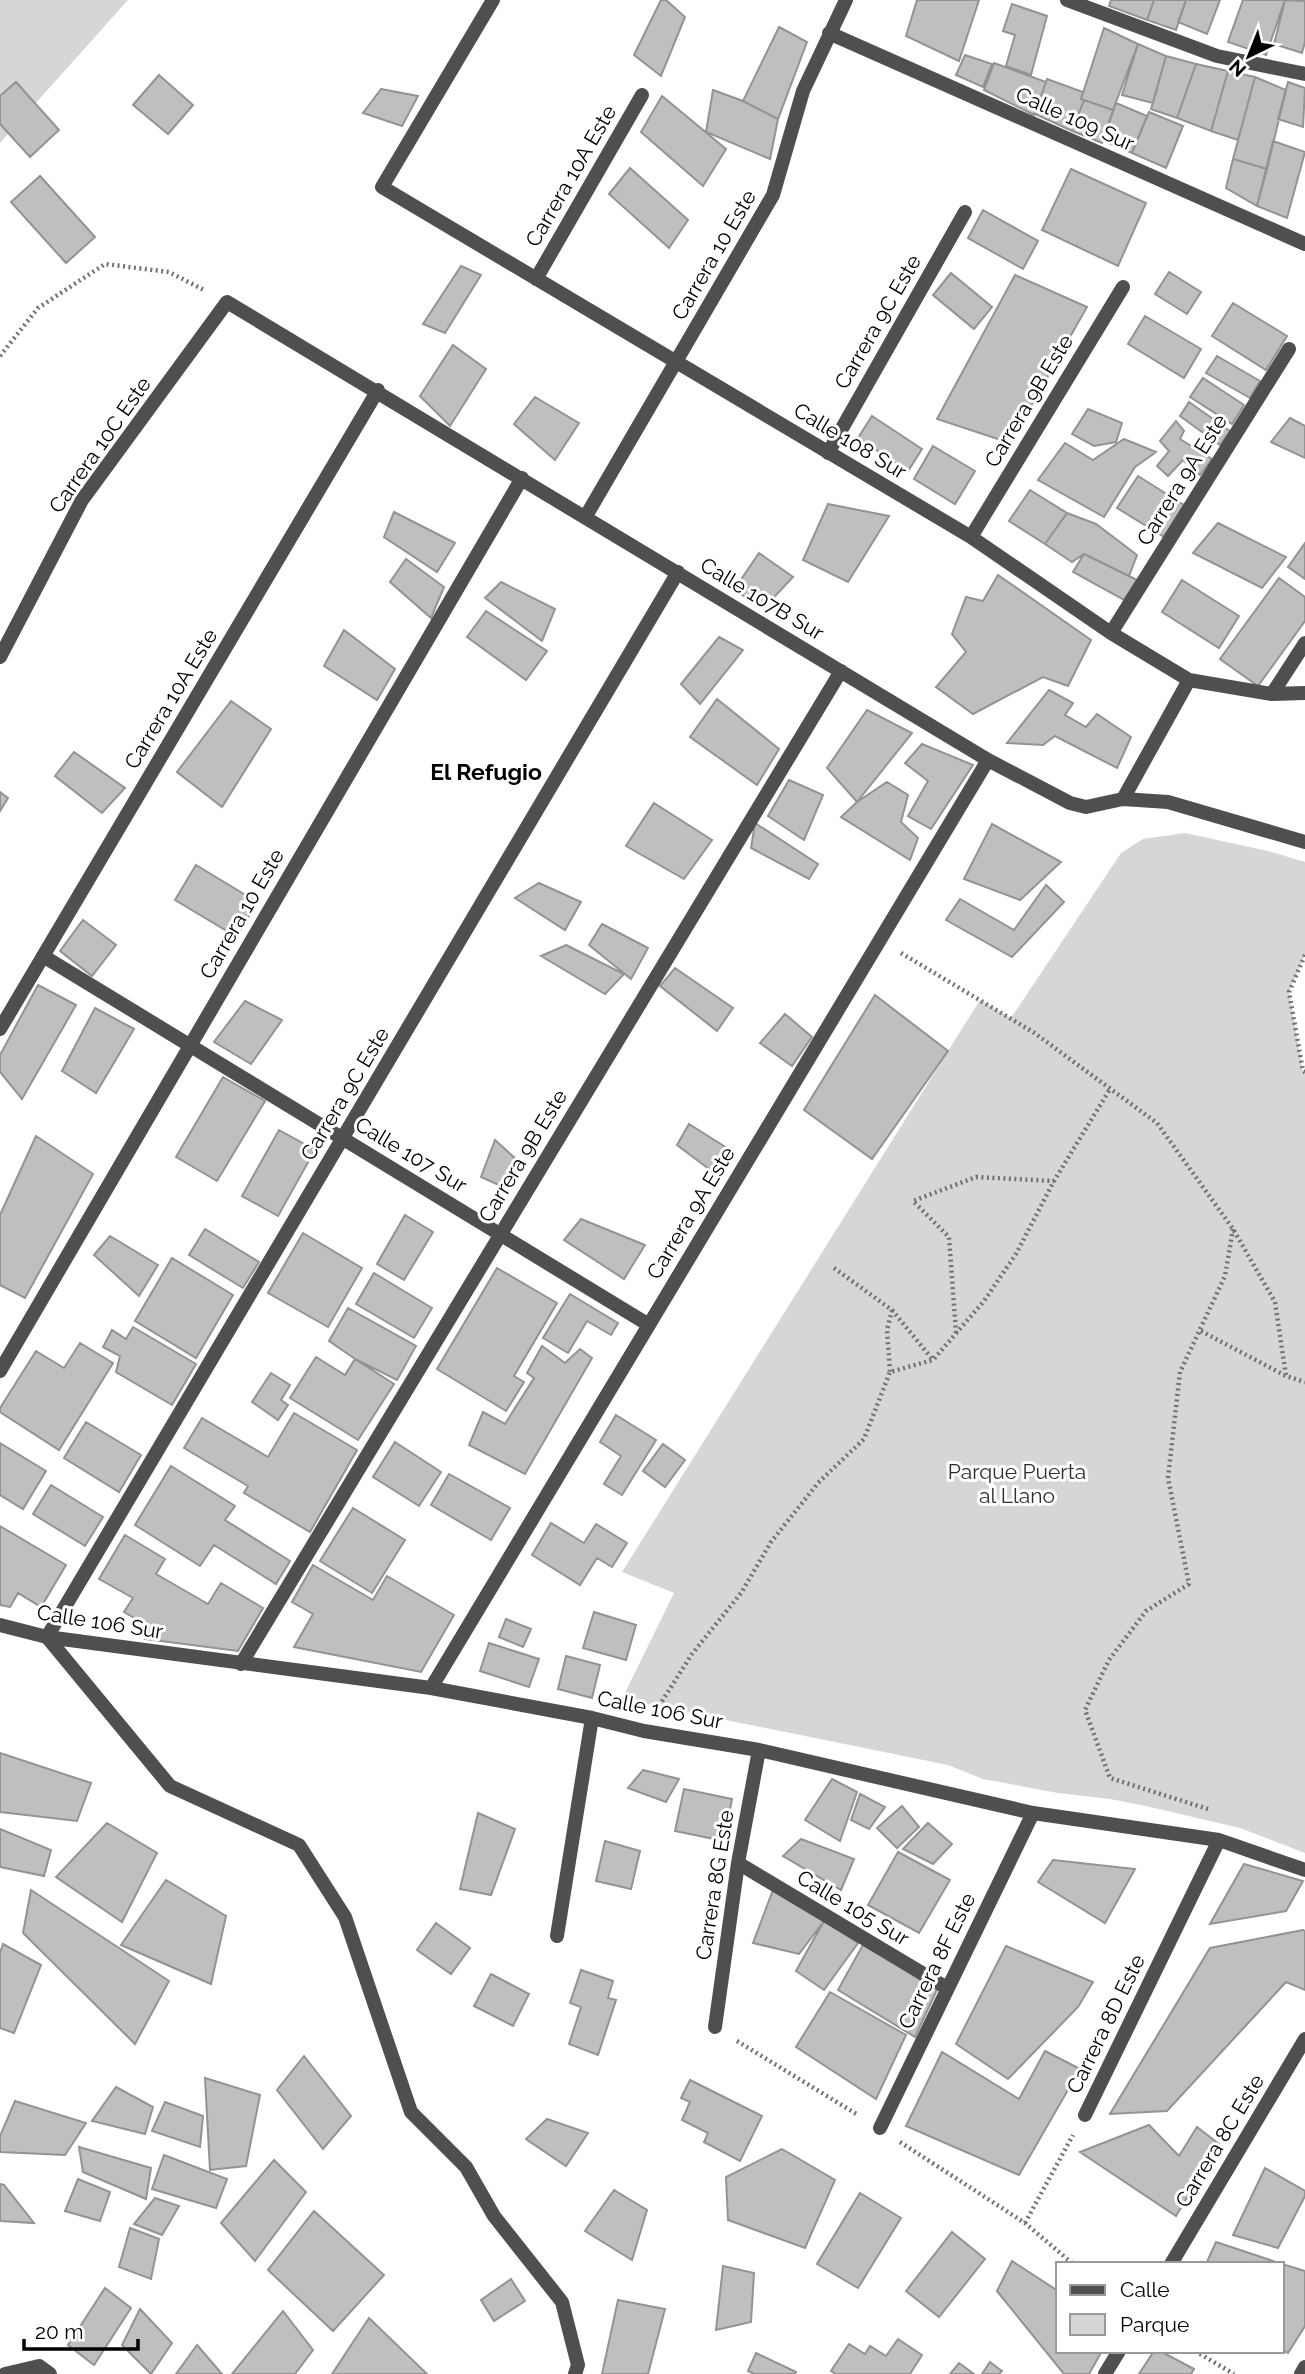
<svg xmlns="http://www.w3.org/2000/svg" width="1305" height="2374" viewBox="0 0 1305 2374" font-family="Raleway,sans-serif">
  <style>
    .green { fill: #d6d6d6 }
    .building { fill: #bfbfbf; stroke: #939393; stroke-width: 2 }
    .lines { fill: none; stroke-linecap: round; stroke-linejoin: round }
    .path { stroke: #717171; stroke-width: 4.5; stroke-dasharray: 2 3.5; stroke-linecap: butt }
    .street { stroke: #4f4f4f; stroke-width: 14 }
    .labels { text-anchor: middle; stroke-width: 6; stroke-linejoin: round; paint-order: stroke }
    .street-label { font-size: 21px; fill: #000; stroke: #fff }
    .park-label { font-size: 21px; fill: #2d2d2d; stroke: #fff }
    .neighbourhood-label { font-size: 23px; font-weight: bold; fill: #000; stroke: #fff }
  </style>
  <rect width="100%" height="100%" fill="#fff"/>
  <!-- green -->
  <path class="green" d="M 0,0 L 128,0 L 0,143 Z
    M 1185,833 L 1268,851 L 1305,862 L 1305,955 L 1289,992 L 1303,1071 L 1305,1072 L 1305,1853 L 1240,1828 L 1146,1806 L 1110,1799 L 1058,1793 L 983,1779 L 948,1765 L 622,1699 L 674,1593 L 622,1572 L 980,1000 L 1011,1018 L 1121,853 L 1143,839 Z"/>
  <!-- building -->
  <path class="building" d="M 661,0 L 666,0 L 685,17 L 661,76 L 634,55 Z
    M 917,0 L 979,0 L 959,61 L 906,36 Z
    M 1111,0 L 1154,0 L 1147,20 L 1109,6 Z
    M 1154,0 L 1186,0 L 1176,30 L 1147,20 Z
    M 1186,0 L 1220,0 L 1207,34 L 1178,22 Z
    M 1243,0 L 1285,0 L 1266,55 L 1228,42 Z
    M 1285,0 L 1305,1 L 1305,42 L 1302,53 L 1274,44 Z
    M 1012,4 L 1047,16 L 1031,75 L 1006,66 L 1015,35 L 1003,31 Z
    M 779,27 L 807,42 L 778,119 L 743,101 Z
    M 1104,28 L 1138,44 L 1113,110 L 1081,99 Z
    M 1138,44 L 1166,56 L 1153,103 L 1122,95 Z
    M 965,55 L 992,64 L 983,87 L 956,75 Z
    M 1166,56 L 1196,64 L 1177,118 L 1151,109 Z
    M 994,63 L 1046,82 L 1034,115 L 984,90 Z
    M 1196,64 L 1228,71 L 1211,131 L 1177,118 Z
    M 1228,71 L 1255,77 L 1238,140 L 1211,131 Z
    M 159,75 L 193,105 L 168,134 L 133,105 Z
    M 1255,77 L 1286,90 L 1267,169 L 1233,159 Z
    M 1047,79 L 1083,92 L 1081,99 L 1084,100 L 1072,131 L 1035,114 Z
    M 16,82 L 59,130 L 30,157 L 0,124 L 0,96 Z
    M 1288,82 L 1305,88 L 1303,127 L 1278,119 Z
    M 381,89 L 418,96 L 402,126 L 363,113 Z
    M 713,90 L 743,101 L 778,119 L 770,159 L 706,132 Z
    M 662,96 L 726,149 L 703,186 L 641,132 Z
    M 1084,100 L 1113,110 L 1102,143 L 1072,131 Z
    M 1116,103 L 1147,116 L 1132,153 L 1103,141 Z
    M 1149,112 L 1183,126 L 1166,168 L 1132,153 Z
    M 1273,141 L 1305,152 L 1287,218 L 1257,206 Z
    M 1233,159 L 1267,169 L 1257,206 L 1226,188 Z
    M 630,168 L 688,220 L 669,248 L 609,194 Z
    M 1071,169 L 1146,203 L 1118,266 L 1042,230 Z
    M 40,176 L 95,237 L 66,263 L 11,202 Z
    M 983,210 L 1038,241 L 1023,269 L 968,238 Z
    M 461,266 L 481,275 L 445,333 L 423,324 Z
    M 1169,272 L 1201,292 L 1187,314 L 1155,294 Z
    M 951,273 L 992,307 L 974,329 L 933,295 Z
    M 1015,275 L 1087,307 L 1010,443 L 937,419 Z
    M 1233,303 L 1287,336 L 1266,370 L 1212,336 Z
    M 1145,316 L 1201,349 L 1184,378 L 1128,344 Z
    M 453,345 L 486,369 L 450,426 L 420,396 Z
    M 1217,356 L 1260,381 L 1250,398 L 1206,373 Z
    M 1203,378 L 1244,405 L 1232,424 L 1190,397 Z
    M 535,397 L 579,423 L 555,460 L 514,424 Z
    M 1189,402 L 1230,431 L 1220,445 L 1180,416 Z
    M 1088,409 L 1122,423 L 1116,442 L 1094,446 L 1072,434 Z
    M 872,416 L 922,449 L 908,471 L 858,438 Z
    M 1290,418 L 1305,426 L 1305,458 L 1271,442 Z
    M 1176,421 L 1184,431 L 1180,439 L 1212,459 L 1200,475 L 1183,460 L 1168,476 L 1157,466 L 1169,451 L 1160,441 Z
    M 1124,439 L 1156,452 L 1135,467 L 1104,517 L 1038,480 L 1065,443 L 1093,460 Z
    M 933,446 L 975,471 L 955,504 L 914,479 Z
    M 1138,476 L 1184,505 L 1164,537 L 1117,508 Z
    M 1030,490 L 1067,513 L 1045,544 L 1009,521 Z
    M 828,504 L 889,516 L 848,582 L 803,560 Z
    M 394,512 L 455,543 L 437,572 L 384,537 Z
    M 1067,513 L 1096,524 L 1137,555 L 1129,576 L 1084,554 L 1072,562 L 1045,544 Z
    M 1218,523 L 1286,557 L 1262,588 L 1193,553 Z
    M 1305,543 L 1305,579 L 1288,567 Z
    M 759,553 L 793,577 L 764,608 L 734,590 Z
    M 1084,554 L 1137,580 L 1124,600 L 1073,572 Z
    M 406,559 L 444,587 L 431,618 L 390,582 Z
    M 998,575 L 1091,640 L 1068,686 L 1043,677 L 973,714 L 936,687 L 966,652 L 952,634 L 966,597 L 983,601 Z
    M 1279,578 L 1305,597 L 1305,621 L 1258,686 L 1220,659 Z
    M 1182,580 L 1239,616 L 1219,648 L 1162,612 Z
    M 501,582 L 555,609 L 542,641 L 485,598 Z
    M 486,611 L 547,651 L 526,680 L 467,637 Z
    M 344,630 L 395,669 L 377,700 L 324,666 Z
    M 719,637 L 743,650 L 700,704 L 681,684 Z
    M 1049,690 L 1073,703 L 1065,715 L 1086,727 L 1097,714 L 1131,737 L 1117,768 L 1055,736 L 1043,745 L 1007,743 Z
    M 717,699 L 779,749 L 757,785 L 690,737 Z
    M 231,701 L 271,729 L 222,807 L 177,772 Z
    M 867,710 L 912,733 L 857,802 L 827,768 Z
    M 922,744 L 973,765 L 931,829 L 908,816 L 928,781 L 905,763 Z
    M 74,752 L 125,788 L 102,813 L 55,776 Z
    M 789,780 L 823,795 L 804,840 L 768,816 Z
    M 887,782 L 908,795 L 901,822 L 918,838 L 910,860 L 841,817 L 857,802 Z
    M 0,792 L 8,798 L 0,811 Z
    M 654,803 L 712,840 L 684,879 L 626,846 Z
    M 755,823 L 818,864 L 809,879 L 751,848 Z
    M 992,824 L 1061,862 L 1020,900 L 964,879 Z
    M 196,865 L 257,902 L 237,937 L 175,900 Z
    M 539,883 L 581,902 L 565,930 L 515,898 Z
    M 1046,885 L 1064,902 L 1012,957 L 946,920 L 960,899 L 1014,930 Z
    M 83,920 L 116,945 L 92,976 L 60,951 Z
    M 602,924 L 648,948 L 631,979 L 589,945 Z
    M 566,945 L 624,974 L 605,994 L 541,956 Z
    M 675,968 L 733,1008 L 717,1031 L 660,986 Z
    M 38,985 L 76,1005 L 22,1099 L 0,1072 L 0,1055 Z
    M 875,995 L 948,1051 L 872,1159 L 804,1110 Z
    M 245,1001 L 282,1020 L 251,1064 L 214,1042 Z
    M 95,1008 L 134,1029 L 96,1093 L 62,1071 Z
    M 785,1014 L 812,1037 L 792,1066 L 760,1043 Z
    M 223,1077 L 265,1101 L 217,1181 L 176,1157 Z
    M 689,1124 L 735,1153 L 721,1178 L 677,1145 Z
    M 279,1130 L 315,1150 L 278,1216 L 242,1196 Z
    M 36,1136 L 93,1174 L 25,1298 L 0,1285 L 0,1215 Z
    M 495,1140 L 518,1161 L 503,1187 L 481,1177 Z
    M 405,1215 L 433,1232 L 404,1280 L 377,1264 Z
    M 581,1219 L 645,1245 L 624,1279 L 564,1240 Z
    M 205,1229 L 259,1262 L 243,1288 L 189,1255 Z
    M 303,1233 L 362,1268 L 328,1327 L 268,1293 Z
    M 110,1236 L 158,1265 L 139,1296 L 94,1255 Z
    M 172,1258 L 233,1295 L 196,1358 L 135,1321 Z
    M 497,1268 L 557,1303 L 514,1376 L 524,1382 L 506,1411 L 437,1369 Z
    M 374,1273 L 432,1308 L 414,1338 L 356,1304 Z
    M 570,1294 L 618,1323 L 611,1335 L 587,1321 L 568,1353 L 543,1338 Z
    M 348,1308 L 416,1346 L 397,1380 L 355,1359 L 329,1341 Z
    M 133,1327 L 196,1364 L 172,1405 L 116,1372 L 120,1356 L 103,1347 L 112,1330 L 126,1339 Z
    M 80,1343 L 113,1363 L 59,1450 L 0,1412 L 0,1408 L 36,1351 L 64,1368 Z
    M 542,1346 L 565,1363 L 580,1349 L 592,1358 L 525,1474 L 469,1445 L 483,1412 L 505,1424 L 534,1378 L 527,1373 Z
    M 316,1357 L 345,1375 L 355,1359 L 394,1384 L 358,1440 L 290,1398 Z
    M 271,1373 L 290,1385 L 281,1400 L 288,1405 L 278,1420 L 252,1402 Z
    M 294,1413 L 357,1450 L 310,1532 L 244,1493 L 248,1486 L 184,1448 L 202,1418 L 268,1457 Z
    M 616,1415 L 656,1440 L 622,1495 L 604,1484 L 621,1456 L 600,1442 Z
    M 86,1422 L 141,1455 L 119,1492 L 64,1458 Z
    M 395,1442 L 441,1472 L 419,1506 L 373,1477 Z
    M 0,1443 L 46,1471 L 23,1509 L 0,1495 Z
    M 663,1444 L 685,1460 L 665,1487 L 643,1471 Z
    M 171,1466 L 235,1506 L 225,1520 L 290,1561 L 276,1584 L 214,1545 L 200,1566 L 135,1525 Z
    M 449,1474 L 510,1508 L 491,1540 L 431,1505 Z
    M 51,1485 L 103,1517 L 85,1546 L 33,1514 Z
    M 353,1508 L 405,1540 L 372,1593 L 320,1561 Z
    M 551,1523 L 584,1543 L 596,1524 L 627,1543 L 612,1567 L 597,1558 L 580,1585 L 532,1555 Z
    M 0,1526 L 66,1565 L 41,1607 L 18,1593 L 10,1607 L 0,1605 Z
    M 125,1535 L 165,1559 L 156,1574 L 208,1604 L 221,1583 L 263,1608 L 238,1651 L 145,1639 L 151,1628 L 124,1612 L 133,1598 L 99,1579 Z
    M 313,1565 L 373,1600 L 387,1576 L 454,1615 L 421,1672 L 294,1647 L 313,1614 L 292,1602 Z
    M 594,1612 L 636,1625 L 626,1660 L 583,1648 Z
    M 506,1619 L 531,1629 L 523,1647 L 499,1637 Z
    M 489,1643 L 539,1659 L 529,1687 L 480,1671 Z
    M 566,1656 L 600,1665 L 592,1698 L 558,1689 Z
    M 0,1753 L 91,1783 L 77,1821 L 0,1812 Z
    M 643,1770 L 679,1779 L 666,1802 L 628,1788 Z
    M 832,1779 L 857,1792 L 840,1841 L 805,1820 Z
    M 684,1789 L 732,1799 L 724,1841 L 675,1831 Z
    M 860,1794 L 885,1807 L 869,1829 L 851,1820 Z
    M 902,1806 L 919,1827 L 897,1848 L 877,1828 Z
    M 478,1813 L 515,1829 L 491,1895 L 460,1889 Z
    M 107,1823 L 157,1853 L 122,1922 L 56,1877 Z
    M 928,1823 L 952,1844 L 933,1864 L 903,1849 Z
    M 0,1829 L 51,1850 L 44,1876 L 0,1867 Z
    M 801,1839 L 854,1859 L 841,1890 L 783,1856 Z
    M 605,1841 L 640,1851 L 631,1889 L 596,1881 Z
    M 898,1852 L 950,1880 L 919,1933 L 868,1905 Z
    M 1053,1860 L 1135,1869 L 1105,1923 L 1038,1882 Z
    M 1244,1864 L 1303,1881 L 1286,1911 L 1210,1924 Z
    M 166,1880 L 226,1916 L 211,1984 L 121,1945 Z
    M 31,1890 L 169,1981 L 135,2044 L 23,1933 Z
    M 773,1890 L 824,1921 L 799,1954 L 753,1943 Z
    M 824,1921 L 858,1943 L 824,1990 L 796,1971 Z
    M 436,1923 L 470,1948 L 451,1974 L 417,1950 Z
    M 1303,1930 L 1305,1931 L 1305,1990 L 1286,1982 L 1167,2111 L 1110,2114 L 1210,1948 Z
    M 3,1944 L 41,1965 L 14,2033 L 0,2028 L 0,1953 Z
    M 863,1945 L 937,1990 L 915,2037 L 838,1990 Z
    M 1006,1946 L 1093,1982 L 1078,2007 L 1008,2079 L 956,2044 Z
    M 581,1970 L 613,1981 L 608,1998 L 616,2000 L 598,2055 L 569,2044 L 581,2007 L 570,2003 Z
    M 491,1974 L 529,1994 L 513,2026 L 474,2006 Z
    M 830,1992 L 906,2035 L 876,2099 L 796,2047 Z
    M 1045,2051 L 1080,2069 L 1019,2175 L 906,2126 L 942,2052 L 1019,2099 Z
    M 304,2056 L 351,2116 L 323,2149 L 277,2090 Z
    M 205,2078 L 260,2095 L 246,2166 L 210,2170 Z
    M 690,2080 L 762,2116 L 740,2161 L 704,2142 L 708,2133 L 682,2120 L 690,2102 L 681,2098 Z
    M 116,2087 L 153,2107 L 145,2134 L 92,2121 Z
    M 15,2101 L 86,2123 L 65,2155 L 0,2152 L 0,2136 Z
    M 165,2102 L 203,2116 L 200,2147 L 152,2131 Z
    M 547,2119 L 588,2133 L 566,2166 L 526,2139 Z
    M 1149,2125 L 1179,2156 L 1197,2127 L 1219,2144 L 1176,2216 L 1080,2152 Z
    M 79,2147 L 151,2168 L 146,2199 L 83,2172 Z
    M 782,2149 L 835,2180 L 805,2248 L 728,2220 L 726,2177 Z
    M 164,2155 L 227,2179 L 216,2208 L 152,2189 Z
    M 274,2160 L 306,2192 L 255,2261 L 221,2223 Z
    M 1265,2168 L 1305,2191 L 1305,2196 L 1278,2248 L 1233,2235 Z
    M 78,2179 L 110,2192 L 100,2221 L 65,2211 Z
    M 0,2184 L 4,2185 L 34,2223 L 0,2221 Z
    M 614,2190 L 647,2210 L 632,2260 L 585,2231 Z
    M 860,2193 L 901,2218 L 858,2288 L 817,2264 Z
    M 155,2198 L 179,2206 L 162,2235 L 134,2224 Z
    M 314,2211 L 384,2275 L 333,2331 L 268,2270 Z
    M 130,2228 L 159,2239 L 151,2279 L 119,2267 Z
    M 952,2232 L 985,2259 L 939,2317 L 906,2291 Z
    M 1216,2242 L 1282,2264 L 1206,2264 Z
    M 1012,2261 L 1058,2291 L 1058,2351 L 1102,2351 L 1089,2374 L 1064,2374 L 997,2291 Z
    M 1282,2264 L 1305,2271 L 1305,2326 L 1288,2353 L 1282,2350 Z
    M 723,2266 L 754,2273 L 751,2322 L 716,2330 Z
    M 511,2279 L 525,2301 L 494,2321 L 481,2300 Z
    M 105,2288 L 131,2308 L 94,2365 L 68,2345 Z
    M 618,2300 L 665,2309 L 648,2374 L 602,2374 Z
    M 140,2309 L 172,2343 L 151,2374 L 122,2345 Z
    M 283,2311 L 313,2350 L 295,2374 L 232,2374 Z
    M 369,2318 L 427,2374 L 332,2374 Z
    M 898,2339 L 922,2355 L 910,2374 L 836,2374 L 831,2371 L 849,2344 L 865,2354 L 870,2346 L 886,2356 Z
    M 197,2345 L 222,2374 L 176,2374 Z
    M 1154,2351 L 1160,2351 L 1194,2369 L 1191,2374 L 1139,2374 Z
    M 756,2353 L 796,2372 L 795,2374 L 754,2374 L 748,2371 Z
    M 990,2362 L 1002,2371 L 999,2374 L 982,2374 Z
    M 959,2363 L 974,2374 L 950,2374 Z"/>
  <g class="lines">
    <!-- path -->
    <path class="path" d="M 0,356 L 38,308 L 105,264 L 169,272 L 206,291
      M 901,953 L 1033,1032 L 1157,1123 L 1233,1229 L 1275,1302 L 1286,1376
      M 1305,955 L 1289,992 L 1303,1071 L 1305,1072
      M 834,1268 L 892,1310 L 887,1330 L 890,1372
      M 892,1310 L 933,1360
      M 1201,1331 L 1286,1376 L 1305,1382
      M 956,1333 L 949,1237 L 913,1201 L 976,1177 L 1054,1181
      M 659,1706 L 692,1654 L 741,1593 L 771,1542 L 818,1483 L 864,1439 L 890,1372 L 933,1360 L 984,1301 L 1016,1254 L 1054,1181 L 1110,1089
      M 1208,1809 L 1110,1778 L 1085,1710 L 1109,1660 L 1146,1611 L 1189,1584 L 1168,1478 L 1180,1372 L 1225,1276 L 1233,1229
      M 737,2041 L 858,2115
      M 900,2142 L 1025,2223 L 1073,2264
      M 1025,2223 L 1073,2135
      M 1195,2351 L 1234,2374"/>
    <!-- street -->
    <path class="street" d="M 493,0 L 382,187 L 971,537 L 1111,633 L 1189,680 L 1272,694 L 1305,693
      M 1067,0 L 1217,56 L 1305,74
      M 829,33 L 1305,244
      M 536,279 L 642,95
      M 828,453 L 965,212
      M 586,516 L 773,195 L 803,91 L 846,0
      M 971,537 L 1123,287
      M 1111,633 L 1289,349
      M 0,657 L 82,500 L 227,302 L 988,760 L 1070,803 L 1086,807 L 1123,799 L 1168,802 L 1305,842
      M 1272,694 L 1305,643
      M 1123,799 L 1189,680
      M 43,956 L 649,1325
      M 0,1029 L 378,390
      M 0,1371 L 522,478
      M 0,1625 L 47,1637 L 431,1688 L 592,1718 L 644,1731 L 759,1750 L 1033,1813 L 1219,1840 L 1305,1870
      M 241,1664 L 841,671
      M 431,1688 L 988,760
      M 738,1863 L 947,1988
      M 557,1936 L 592,1718
      M 715,2027 L 738,1863 L 759,1750
      M 1085,2115 L 1219,1840
      M 880,2128 L 1033,1813
      M 1171,2264 L 1305,2039
      M 5,2374 L 39,2366 L 50,2374
      M 575,2374 L 578,2365 L 562,2302 L 494,2216 L 466,2167 L 411,2112 L 345,1917 L 299,1845 L 170,1786 L 47,1637 L 678,572
      M 1105,2374 L 1119,2351
      M 1301,2374 L 1305,2367"/>
  </g>
  <g class="labels">
    <!-- street labels -->
    <g class="street-label">
      <text transform="translate(1075 119) rotate(24)" y="7">Calle 109 Sur</text>
      <text transform="translate(571 176) rotate(-60)" y="7">Carrera 10A Este</text>
      <text transform="translate(714 255) rotate(-60)" y="7">Carrera 10 Este</text>
      <text transform="translate(878 322) rotate(-60)" y="7">Carrera 9C Este</text>
      <text transform="translate(1029 401) rotate(-59)" y="7">Carrera 9B Este</text>
      <text transform="translate(850 441) rotate(31)" y="7">Calle 108 Sur</text>
      <text transform="translate(100 445) rotate(-55)" y="7">Carrera 10C Este</text>
      <text transform="translate(1182 480) rotate(-58)" y="7">Carrera 9A Este</text>
      <text transform="translate(762 599) rotate(31)" y="7">Calle 107B Sur</text>
      <text transform="translate(171 699) rotate(-59)" y="7">Carrera 10A Este</text>
      <text transform="translate(242 914) rotate(-60)" y="7">Carrera 10 Este</text>
      <text transform="translate(345 1094) rotate(-59)" y="7">Carrera 9C Este</text>
      <text transform="translate(411 1155) rotate(31)" y="7">Calle 107 Sur</text>
      <text transform="translate(523 1156) rotate(-59)" y="7">Carrera 9B Este</text>
      <text transform="translate(691 1213) rotate(-59)" y="7">Carrera 9A Este</text>
      <text transform="translate(100 1622) rotate(9)" y="7">Calle 106 Sur</text>
      <text transform="translate(660 1710) rotate(11)" y="7">Calle 106 Sur</text>
      <text transform="translate(715 1885) rotate(-81)" y="7">Carrera 8G Este</text>
      <text transform="translate(853 1908) rotate(31)" y="7">Calle 105 Sur</text>
      <text transform="translate(937 1961) rotate(-64)" y="7">Carrera 8F Este</text>
      <text transform="translate(1106 2024) rotate(-64)" y="7">Carrera 8D Este</text>
      <text transform="translate(1220 2141) rotate(-59)" y="7">Carrera 8C Este</text>
    </g>
    <!-- park labels -->
    <g class="park-label">
      <text x="1017" y="1479">Parque Puerta<tspan x="1017" dy="24">al Llano</tspan></text>
    </g>
    <!-- neighbourhood labels -->
    <g class="neighbourhood-label">
      <text x="486" y="780">El Refugio</text>
    </g>
  </g>
  <!-- legend -->
  <rect x="1056" y="2262" width="228" height="91" fill="#ffffff" stroke="#999999" stroke-width="2"/>
  <rect x="1070" y="2285" width="35" height="10" fill="#4f4f4f" stroke="#999999" stroke-width="2"/>
  <text x="1120" y="2297" font-size="21" fill="#000000">Calle</text>
  <rect x="1070" y="2314" width="35" height="21" fill="#d6d6d6" stroke="#999999" stroke-width="2"/>
  <text x="1120" y="2332" font-size="21" fill="#000000">Parque</text>
  <!-- north arrow -->
  <g transform="translate(1249 56) rotate(223)" stroke="#ffffff" stroke-width="5" paint-order="stroke">
  <path d="M0-5L12 26L0 18L-12 26Z" fill="#000000"/>
  <text y="-10" font-size="19" font-weight="bold" text-anchor="middle" fill="#000000">N</text>
  </g>
  <!-- scale -->
  <path d="M24 2339v10h114v-10" fill="none" stroke="#000000" stroke-width="3.5"/>
  <text x="35" y="2339" font-size="21" fill="#000000" stroke="#ffffff" stroke-width="5" paint-order="stroke">20 m</text>
</svg>
